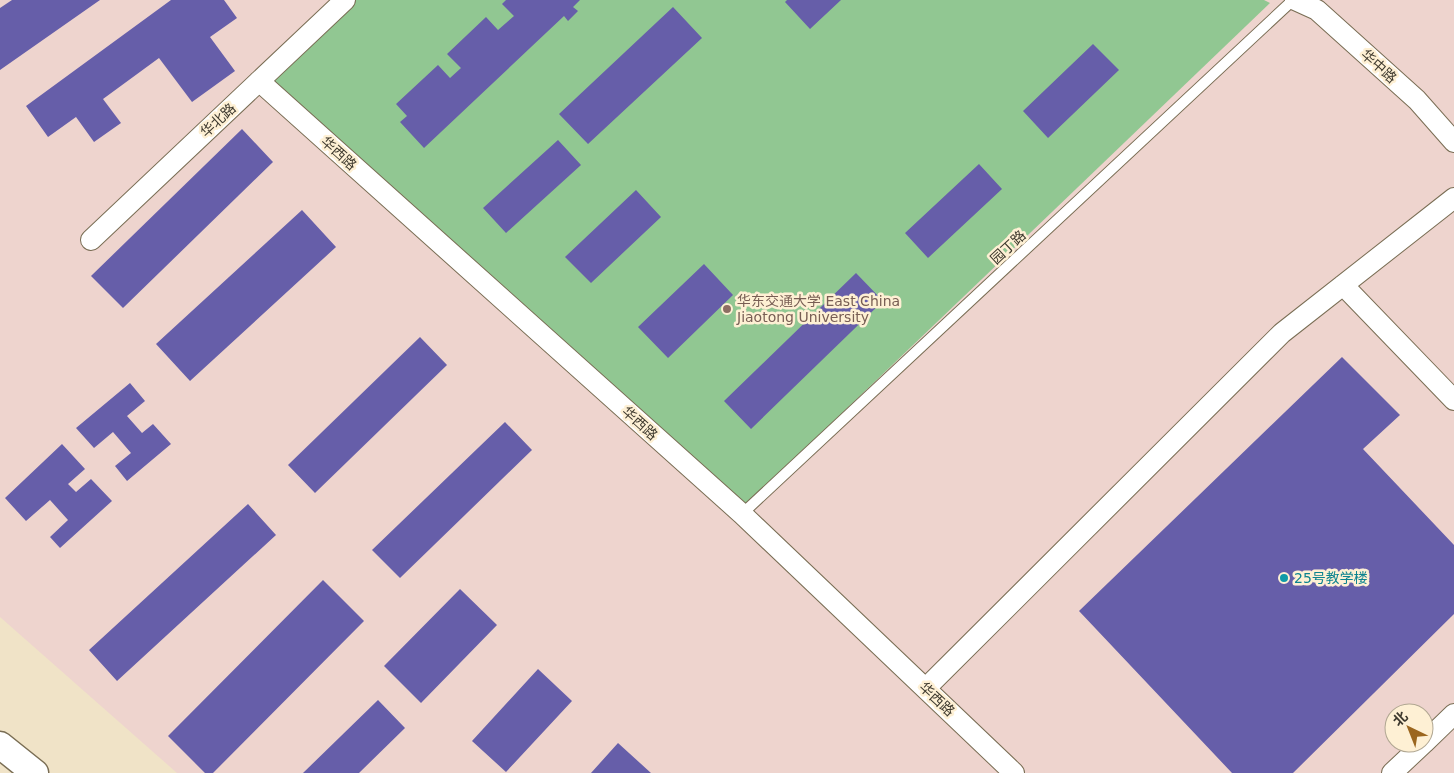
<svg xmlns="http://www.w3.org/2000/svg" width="1454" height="773" viewBox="0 0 1454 773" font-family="'DejaVu Sans','Noto Sans SC',sans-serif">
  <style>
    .education { fill: #eed4ce; fill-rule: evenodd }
    .green { fill: #91c792 }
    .building { fill: #665ea9 }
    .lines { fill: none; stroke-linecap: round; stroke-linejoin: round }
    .service-casing { stroke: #796d54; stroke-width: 12 }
    .minor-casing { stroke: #796d54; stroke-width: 22 }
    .tertiary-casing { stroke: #796d54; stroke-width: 29 }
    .service { stroke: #fff; stroke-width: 10 }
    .minor { stroke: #fff; stroke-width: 20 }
    .tertiary { stroke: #fff; stroke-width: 26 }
    .education-dot { fill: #8d6e63; stroke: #fef0d4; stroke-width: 2 }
    .culture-dot { fill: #0f9aa8; stroke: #fef0d4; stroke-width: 2 }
    .labels { text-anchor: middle; stroke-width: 5; stroke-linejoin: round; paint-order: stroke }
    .street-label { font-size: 14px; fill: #3e392e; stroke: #fef0d4 }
    .education-label { font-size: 14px; fill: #785e54; stroke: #fef0d4; text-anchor: start }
    .culture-label { font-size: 14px; fill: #0d838f; stroke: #fef0d4; text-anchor: start }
  </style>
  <rect width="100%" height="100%" fill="#f0e3c7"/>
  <!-- education -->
  <path class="education" d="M 0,0 L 1454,0 L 1454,773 L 177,773 L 0,617 ZM 1394,713 L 1424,713 L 1424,743 L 1394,743 Z"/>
  <!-- green -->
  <path class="green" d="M 356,0 L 1264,0 L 1270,3 L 741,510 L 269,83 Z"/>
  <!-- building -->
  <path class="building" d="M 12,0 L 100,0 L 0,70 L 0,8 Z
    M 171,0 L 224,0 L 237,18 L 210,37 L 235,71 L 192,102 L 159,58 L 103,99 L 121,123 L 94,142 L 76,117 L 48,137 L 26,106 Z
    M 506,0 L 580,0 L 573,7 L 578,11 L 568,21 L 564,16 L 424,148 L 400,122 L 407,116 L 396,104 L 438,65 L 450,78 L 461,68 L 447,54 L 486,17 L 498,30 L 514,16 L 502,4 Z
    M 787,0 L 841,0 L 810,29 L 785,2 Z
    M 673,7 L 702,38 L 588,144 L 559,114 Z
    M 1093,44 L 1119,70 L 1048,138 L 1023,111 Z
    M 242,129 L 273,162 L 123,308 L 91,276 Z
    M 558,140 L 581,165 L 506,233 L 483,208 Z
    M 979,164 L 1002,189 L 928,258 L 905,233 Z
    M 636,190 L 661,217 L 591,283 L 565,257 Z
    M 302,210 L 336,247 L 190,381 L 156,344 Z
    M 704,264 L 733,295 L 668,358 L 638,327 Z
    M 856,273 L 883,301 L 751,429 L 724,401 Z
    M 420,337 L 447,365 L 315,493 L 288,465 Z
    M 1342,357 L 1400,415 L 1363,449 L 1454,545 L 1454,614 L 1293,773 L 1232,773 L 1079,611 Z
    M 130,383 L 145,401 L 127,416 L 142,433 L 153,424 L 171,444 L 127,481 L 115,466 L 131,453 L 113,432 L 94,448 L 76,428 Z
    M 505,422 L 532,450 L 400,578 L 372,550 Z
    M 62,444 L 85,469 L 68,484 L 76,492 L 91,479 L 112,501 L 60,548 L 50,537 L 68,520 L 50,500 L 26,521 L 5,498 Z
    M 248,504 L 276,535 L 117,681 L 89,650 Z
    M 323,580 L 364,621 L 213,773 L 205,773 L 168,736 Z
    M 460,589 L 497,625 L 421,703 L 384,666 Z
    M 538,669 L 572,701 L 506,772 L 472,741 Z
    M 378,700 L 405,728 L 359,773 L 303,773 Z
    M 618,743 L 651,773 L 591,773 Z"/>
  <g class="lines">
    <defs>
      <path id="service" d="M 742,514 L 1293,0"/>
      <path id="minor" d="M 1295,0 L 1317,10 L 1417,100 L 1454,142
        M 259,81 L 742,514 L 1014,773
        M 91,240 L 345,0
        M 1343,285 L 1454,400
        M 926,688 L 1282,333 L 1454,198
        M 1424,743 L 1454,714
        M 1392,773 L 1424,743"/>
      <path id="tertiary" d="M 0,745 L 35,773"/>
    </defs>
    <!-- service casing -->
    <use href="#service" class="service-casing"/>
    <!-- minor casing -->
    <use href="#minor" class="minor-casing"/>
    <!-- tertiary casing -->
    <use href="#tertiary" class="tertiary-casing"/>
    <!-- service -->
    <use href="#service" class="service"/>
    <!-- minor -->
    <use href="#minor" class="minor"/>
    <!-- tertiary -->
    <use href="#tertiary" class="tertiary"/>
  </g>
  <!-- markers -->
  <circle class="education-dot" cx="727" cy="309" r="5"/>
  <circle class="culture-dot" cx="1284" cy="578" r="5"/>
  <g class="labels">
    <!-- street labels -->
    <g class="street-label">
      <text transform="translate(1379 66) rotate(42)" y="5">华中路</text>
      <text transform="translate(218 120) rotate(-43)" y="5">华北路</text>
      <text transform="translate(339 153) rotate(42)" y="5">华西路</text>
      <text transform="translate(1008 247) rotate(-43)" y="5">园丁路</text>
      <text transform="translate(640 423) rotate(42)" y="5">华西路</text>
      <text transform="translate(937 699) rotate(43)" y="5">华西路</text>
    </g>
    <!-- education labels -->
    <g class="education-label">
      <text x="737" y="306">华东交通大学 East China<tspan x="737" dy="16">Jiaotong University</tspan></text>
    </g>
    <!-- culture labels -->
    <g class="culture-label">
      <text x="1294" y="583">25号教学楼</text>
    </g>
  </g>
  <!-- north arrow -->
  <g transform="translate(1409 728) rotate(317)"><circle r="24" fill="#fef0d4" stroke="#b1a792"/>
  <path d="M0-4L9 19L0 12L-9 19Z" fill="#9b661e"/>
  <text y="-8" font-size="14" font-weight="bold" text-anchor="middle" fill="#3e392e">北</text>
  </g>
</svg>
